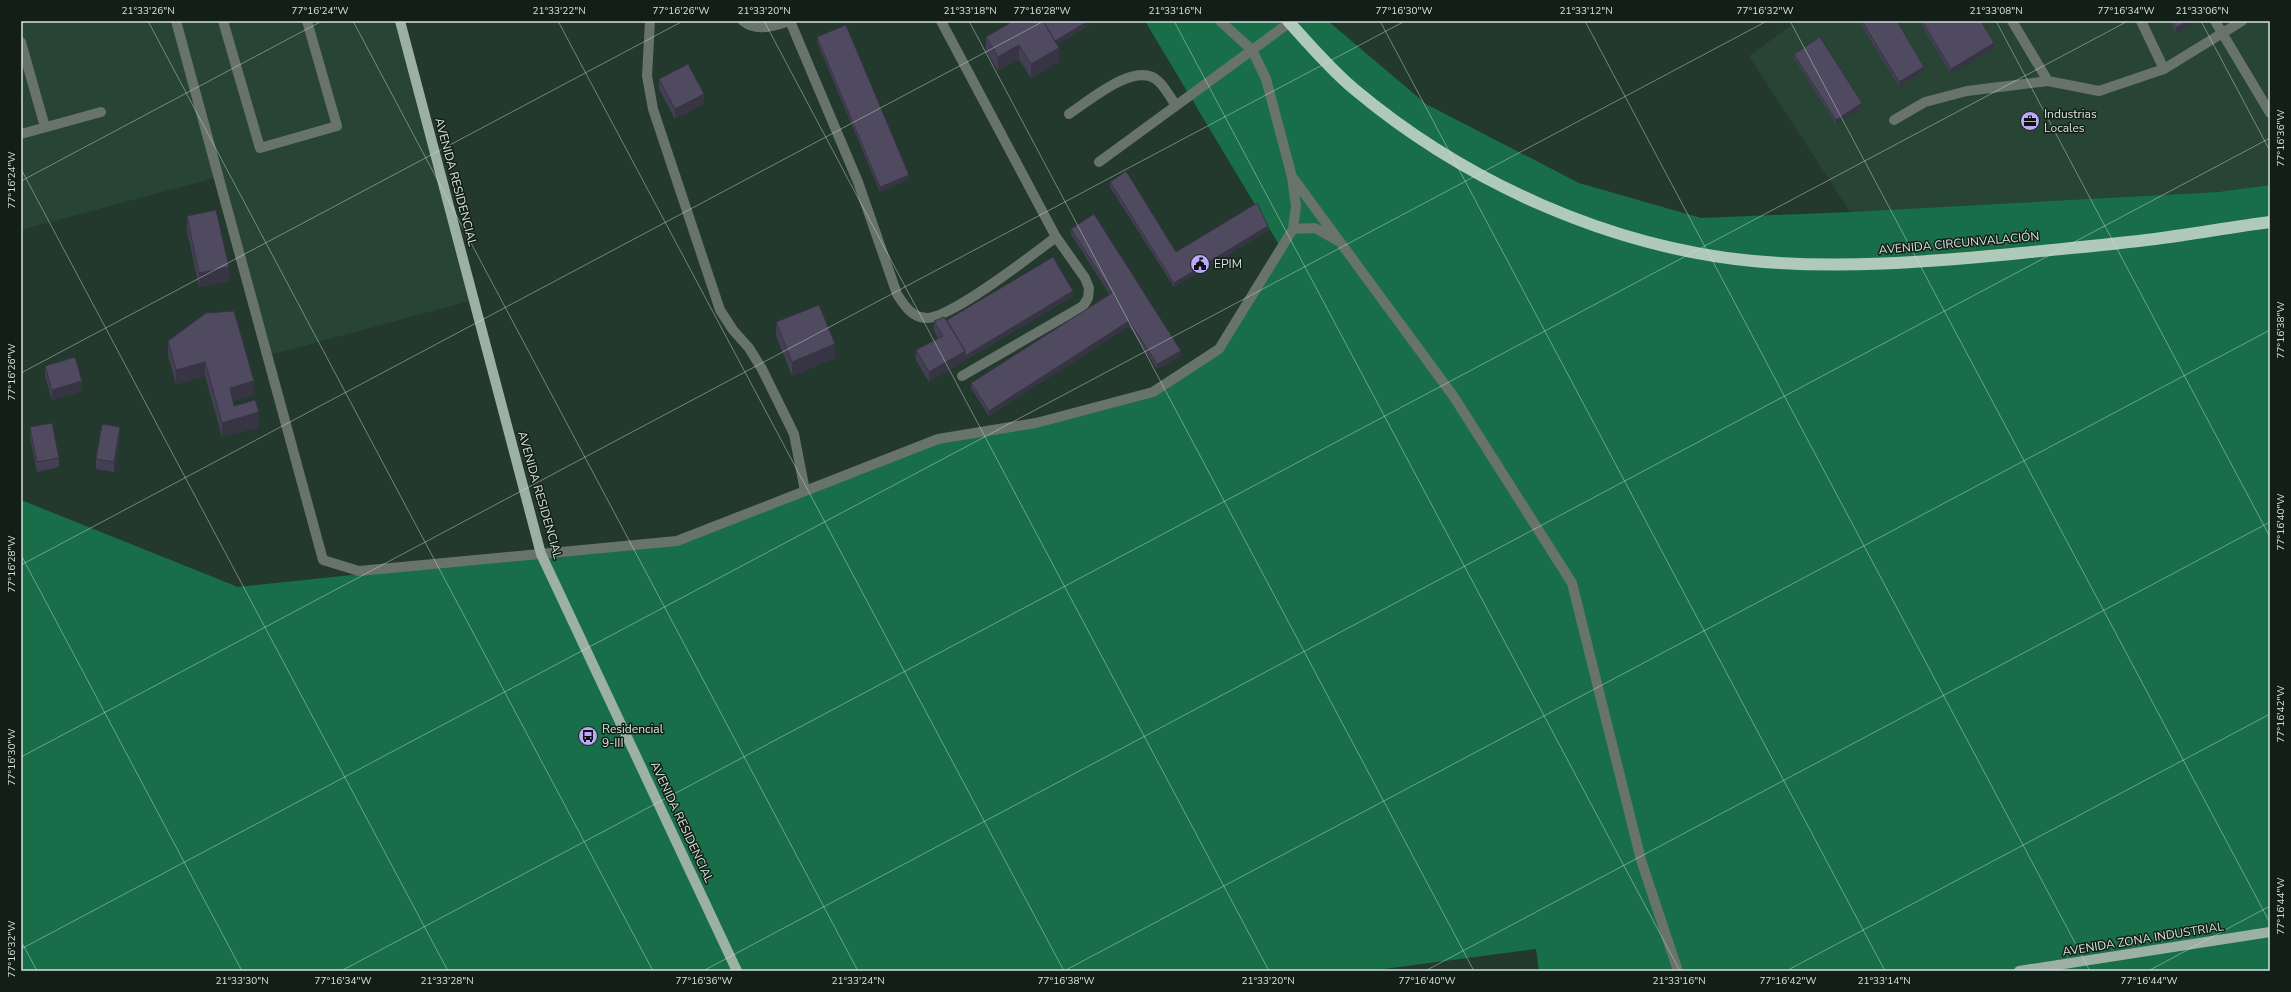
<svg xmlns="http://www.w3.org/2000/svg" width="2291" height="992" viewBox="0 0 2291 992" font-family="'Nunito Sans',sans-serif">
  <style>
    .built { fill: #284434 }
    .green { fill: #186e48 }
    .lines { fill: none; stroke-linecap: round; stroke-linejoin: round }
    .minor { stroke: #68736c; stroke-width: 10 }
    .major { stroke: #9cb1a4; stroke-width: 10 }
    .highway { stroke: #b0caba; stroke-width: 12 }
    .wall { fill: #444053 }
    .shaded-wall { fill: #373443 }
    .building { fill: #4f4a60; stroke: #373443 }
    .ticks { fill: none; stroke: #d5e2da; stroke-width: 1; stroke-opacity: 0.45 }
    .labels { text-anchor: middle; stroke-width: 3; stroke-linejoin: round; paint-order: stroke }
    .poi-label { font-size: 12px; fill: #d5e2da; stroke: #141e18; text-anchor: start }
    .street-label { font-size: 12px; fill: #d5e2da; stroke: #141e18 }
    .neatline { fill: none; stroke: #d5e2da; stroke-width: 1.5 }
    .ticks-label { font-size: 10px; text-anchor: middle; fill: #d5e2da }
  </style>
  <rect width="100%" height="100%" fill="#23392d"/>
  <!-- built -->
  <path class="built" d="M 21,21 L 400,21 L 473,300 L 267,356 L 218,177 L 21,230 Z
    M 1797,21 L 2270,21 L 2270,185 L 2218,192 L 1850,212 L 1749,56 Z"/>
  <!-- green -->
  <path class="green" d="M 1145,21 L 1328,21 L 1426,104 L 1579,183 L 1701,218 L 1850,212 L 2218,192 L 2270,185 L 2270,971 L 1539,971 L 1536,949 L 1369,971 L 21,971 L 21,500 L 238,587 L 677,541 L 938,439 L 991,431 L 1153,392 L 1219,349 L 1281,248 Z"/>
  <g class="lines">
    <!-- minor -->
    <path class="minor" d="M 176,21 L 323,560 L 359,571 L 677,541 L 938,439 L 1036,423 L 1153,392 L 1219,349 L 1293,229 L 1296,206 L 1292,177 L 1266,79 L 1252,50 L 1220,21
      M 223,21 L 260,148 L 337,126 L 307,21
      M 650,21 L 647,76 L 653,109 L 720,310 L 733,330 L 749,348 L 762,369 L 794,434 L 805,491
      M 743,21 C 757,33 775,25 790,21 L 858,182 L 897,294 C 904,305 912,318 927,318 C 953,317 1032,255 1056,237
      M 941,21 L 1056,237 L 1085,278 L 1089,288 L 1088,298 L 1083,306 L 962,376
      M 2012,21 L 2048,81
      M 2141,21 L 2164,69
      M 2215,21 L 2270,113
      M 21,42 L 45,127
      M 1069,114 C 1089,101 1136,60 1158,81 C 1165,87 1171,98 1176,106
      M 1894,120 L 1925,102 L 1967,91 L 2048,81 L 2099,91 L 2164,69 L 2242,21
      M 21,134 L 101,112
      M 1099,162 L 1289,23
      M 1293,178 L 1454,397 L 1572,583 L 1641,860 L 1678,971
      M 1293,229 L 1315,228 L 1338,241"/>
    <!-- major -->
    <path class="major" d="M 400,21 L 541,554 L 737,971
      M 2019,971 L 2270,932"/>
    <!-- highway -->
    <path class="highway" d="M 1288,21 C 1309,44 1330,69 1354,89 C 1465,182 1609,247 1753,261 C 1840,269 1926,262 2012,254 C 2060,249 2107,245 2155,239 C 2193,234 2232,227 2270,222"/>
  </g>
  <!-- wall -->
  <path class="wall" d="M 1859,21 L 1897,21 L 1924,71 L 1899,87 Z
    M 1919,21 L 1981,21 L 1994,48 L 1951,74 Z
    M 2169,21 L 2196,21 L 2176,33 Z
    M 817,37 L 909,179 L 880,192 L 817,42 Z
    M 986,37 L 1057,45 L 1059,62 L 1031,78 L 1019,59 L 998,71 L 986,51 Z
    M 1794,54 L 1862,108 L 1836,124 L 1794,58 Z
    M 659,79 L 704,104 L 675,119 L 659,89 Z
    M 1110,182 L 1176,252 L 1268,231 L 1174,287 L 1110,187 Z
    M 187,216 L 229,281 L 199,287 L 187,231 Z
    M 1071,229 L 1181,356 L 1157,369 L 1129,326 L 989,416 L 971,388 L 971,383 L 1110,295 L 1071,234 Z
    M 1073,296 L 929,382 L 916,360 L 916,350 L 938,338 L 934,331 L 934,321 L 947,320 Z
    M 206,313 L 254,395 L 233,401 L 234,406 L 259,427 L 222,437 L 205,376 L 176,384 L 168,355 L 168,341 Z
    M 776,322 L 835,358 L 792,376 L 776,336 Z
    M 45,366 L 82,391 L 52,400 L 45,376 Z
    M 30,427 L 59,458 L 59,467 L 37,472 L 30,437 Z
    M 120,436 L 114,472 L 96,469 L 96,459 Z"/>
  <!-- shaded-wall -->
  <path class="shaded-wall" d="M 1088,21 L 1096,21 L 1051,49 L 1051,44 Z
    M 2187,21 L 2196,21 L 2176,33 L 2176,28 Z
    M 1994,43 L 1994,48 L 1951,74 L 1951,69 Z
    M 1019,45 L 1019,59 L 998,71 L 998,57 Z
    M 1059,48 L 1059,62 L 1031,78 L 1031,64 Z
    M 1924,67 L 1924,71 L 1899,87 L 1899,82 Z
    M 704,94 L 704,104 L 675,119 L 675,109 Z
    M 24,100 L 24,105 L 21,106 L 21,101 Z
    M 1862,103 L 1862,108 L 1836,124 L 1836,120 Z
    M 909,175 L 909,179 L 880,192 L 880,187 Z
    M 1268,226 L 1268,231 L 1174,287 L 1174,283 Z
    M 229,267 L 229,281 L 199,287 L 199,273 Z
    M 1073,291 L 1073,296 L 929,382 L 929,372 L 965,351 Z
    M 1129,321 L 1129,326 L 989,416 L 989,411 Z
    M 835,344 L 835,358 L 792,376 L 792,362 Z
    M 1181,351 L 1181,356 L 1157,369 L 1157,364 Z
    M 205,362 L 205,376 L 176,384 L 176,370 Z
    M 82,381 L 82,391 L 52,400 L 52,390 Z
    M 254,381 L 254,395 L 230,402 L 230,388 Z
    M 259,412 L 259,427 L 222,437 L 222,423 Z
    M 120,427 L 120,436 L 114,472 L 114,462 Z"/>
  <!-- building -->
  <path class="building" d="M 1013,21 L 1043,21 L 1059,48 L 1031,64 L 1019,45 L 998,57 L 986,37 Z
    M 1043,21 L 1088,21 L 1055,41 Z
    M 1862,21 L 1897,21 L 1924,67 L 1899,82 Z
    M 1922,21 L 1981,21 L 1994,43 L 1951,69 Z
    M 2172,21 L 2187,21 L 2176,28 Z
    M 846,25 L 909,175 L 880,187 L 817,37 Z
    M 1820,37 L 1862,103 L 1836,120 L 1794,54 Z
    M 688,64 L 704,94 L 675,109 L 659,79 Z
    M 21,89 L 24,100 L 21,101 Z
    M 1126,171 L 1176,252 L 1257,203 L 1268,226 L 1174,283 L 1110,182 Z
    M 216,210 L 229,267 L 199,273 L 187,216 Z
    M 1094,214 L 1181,351 L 1157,364 L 1129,321 L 989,411 L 971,383 L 1112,293 L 1071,229 Z
    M 1053,257 L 1073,291 L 965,356 L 965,351 L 947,320 Z
    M 819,305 L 835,344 L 792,362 L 776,322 Z
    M 234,311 L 254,381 L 230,388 L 234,406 L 255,400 L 259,412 L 222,423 L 205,362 L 176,370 L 168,341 L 206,313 Z
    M 944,317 L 965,351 L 929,372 L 916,350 L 943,336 L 934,321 Z
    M 75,357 L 82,381 L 52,390 L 45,366 Z
    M 52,423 L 59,458 L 37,462 L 30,427 Z
    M 102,424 L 120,427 L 114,462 L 96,459 Z"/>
  <!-- ticks -->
  <path class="ticks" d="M 148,21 L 653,971M 353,21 L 858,971M 558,21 L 1064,971M 764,21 L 1269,971M 969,21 L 1474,971M 1174,21 L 1680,971M 1380,21 L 1885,971M 1585,21 L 2090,971M 1790,21 L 2270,923M 1996,21 L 2270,537M 2201,21 L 2270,151M 21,169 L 448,971M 21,181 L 322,21M 21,373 L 683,21M 21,555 L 242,971M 21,565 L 1044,21M 21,757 L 1405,21M 21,941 L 37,971M 21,949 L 1767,21M 341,971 L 2128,21M 703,971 L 2270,138M 1064,971 L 2270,330M 1425,971 L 2270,522M 1786,971 L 2270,714M 2148,971 L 2270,906"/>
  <!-- icons -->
  <defs>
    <symbol id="office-disc" viewBox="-11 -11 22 22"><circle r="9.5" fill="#bcaaf6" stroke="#141e18"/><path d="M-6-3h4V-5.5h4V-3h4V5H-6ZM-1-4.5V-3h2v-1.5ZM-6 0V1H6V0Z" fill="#111"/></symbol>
    <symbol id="civic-disc" viewBox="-11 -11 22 22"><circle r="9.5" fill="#bcaaf6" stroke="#141e18"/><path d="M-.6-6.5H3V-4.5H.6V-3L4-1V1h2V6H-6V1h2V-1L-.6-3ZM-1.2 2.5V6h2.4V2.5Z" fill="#111"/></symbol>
    <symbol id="bus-disc" viewBox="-11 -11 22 22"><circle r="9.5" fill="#bcaaf6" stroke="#141e18"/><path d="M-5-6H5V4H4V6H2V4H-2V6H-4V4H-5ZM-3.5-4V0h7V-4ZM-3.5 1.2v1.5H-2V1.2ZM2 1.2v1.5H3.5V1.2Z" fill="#111"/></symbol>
  </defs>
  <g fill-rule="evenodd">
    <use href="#office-disc" x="2019" y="110" width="22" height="22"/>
    <use href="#civic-disc" x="1189" y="253" width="22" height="22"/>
    <use href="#bus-disc" x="577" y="725" width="22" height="22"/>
  </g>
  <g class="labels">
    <!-- poi labels -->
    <g class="poi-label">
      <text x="2044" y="118">Industrias<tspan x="2044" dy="14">Locales</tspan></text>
      <text x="1214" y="268">EPIM</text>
      <text x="602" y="733">Residencial<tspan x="602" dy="14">9-III</tspan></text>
    </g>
    <!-- street labels -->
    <g class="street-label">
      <text transform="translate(456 182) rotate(75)" y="4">AVENIDA RESIDENCIAL</text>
      <text transform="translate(1959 243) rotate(-5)" y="4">AVENIDA CIRCUNVALACIÓN</text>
      <text transform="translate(540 495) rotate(74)" y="4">AVENIDA RESIDENCIAL</text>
      <text transform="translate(682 822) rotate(65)" y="4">AVENIDA RESIDENCIAL</text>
      <text transform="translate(2143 939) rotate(-9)" y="4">AVENIDA ZONA INDUSTRIAL</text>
    </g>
  </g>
  <!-- border -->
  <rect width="2291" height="992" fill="none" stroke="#141e18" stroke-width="44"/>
  <rect x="22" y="22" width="2247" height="948" class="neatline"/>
  <g class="ticks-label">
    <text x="148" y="14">21°33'26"N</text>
    <text x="320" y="14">77°16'24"W</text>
    <text x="559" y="14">21°33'22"N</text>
    <text x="681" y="14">77°16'26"W</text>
    <text x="764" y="14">21°33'20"N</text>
    <text x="970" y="14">21°33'18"N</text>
    <text x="1042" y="14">77°16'28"W</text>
    <text x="1175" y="14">21°33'16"N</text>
    <text x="1404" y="14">77°16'30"W</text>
    <text x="1586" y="14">21°33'12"N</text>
    <text x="1765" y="14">77°16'32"W</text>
    <text x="1996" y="14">21°33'08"N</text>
    <text x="2126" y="14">77°16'34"W</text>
    <text x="2202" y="14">21°33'06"N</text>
    <text transform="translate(2280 138) rotate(-90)" y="4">77°16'36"W</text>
    <text transform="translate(11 180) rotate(-90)" y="4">77°16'24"W</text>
    <text transform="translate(2280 330) rotate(-90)" y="4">77°16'38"W</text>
    <text transform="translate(11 372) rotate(-90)" y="4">77°16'26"W</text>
    <text transform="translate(2280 522) rotate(-90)" y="4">77°16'40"W</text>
    <text transform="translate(11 564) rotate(-90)" y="4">77°16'28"W</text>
    <text transform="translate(2280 714) rotate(-90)" y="4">77°16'42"W</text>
    <text transform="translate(11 757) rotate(-90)" y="4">77°16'30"W</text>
    <text transform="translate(2280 906) rotate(-90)" y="4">77°16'44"W</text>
    <text transform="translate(11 949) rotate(-90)" y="4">77°16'32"W</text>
    <text x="242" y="984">21°33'30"N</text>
    <text x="343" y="984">77°16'34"W</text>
    <text x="447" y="984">21°33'28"N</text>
    <text x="704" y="984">77°16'36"W</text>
    <text x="858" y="984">21°33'24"N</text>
    <text x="1066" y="984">77°16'38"W</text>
    <text x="1268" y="984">21°33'20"N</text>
    <text x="1427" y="984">77°16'40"W</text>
    <text x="1679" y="984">21°33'16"N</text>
    <text x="1788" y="984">77°16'42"W</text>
    <text x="1884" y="984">21°33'14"N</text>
    <text x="2149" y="984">77°16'44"W</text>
  </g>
</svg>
